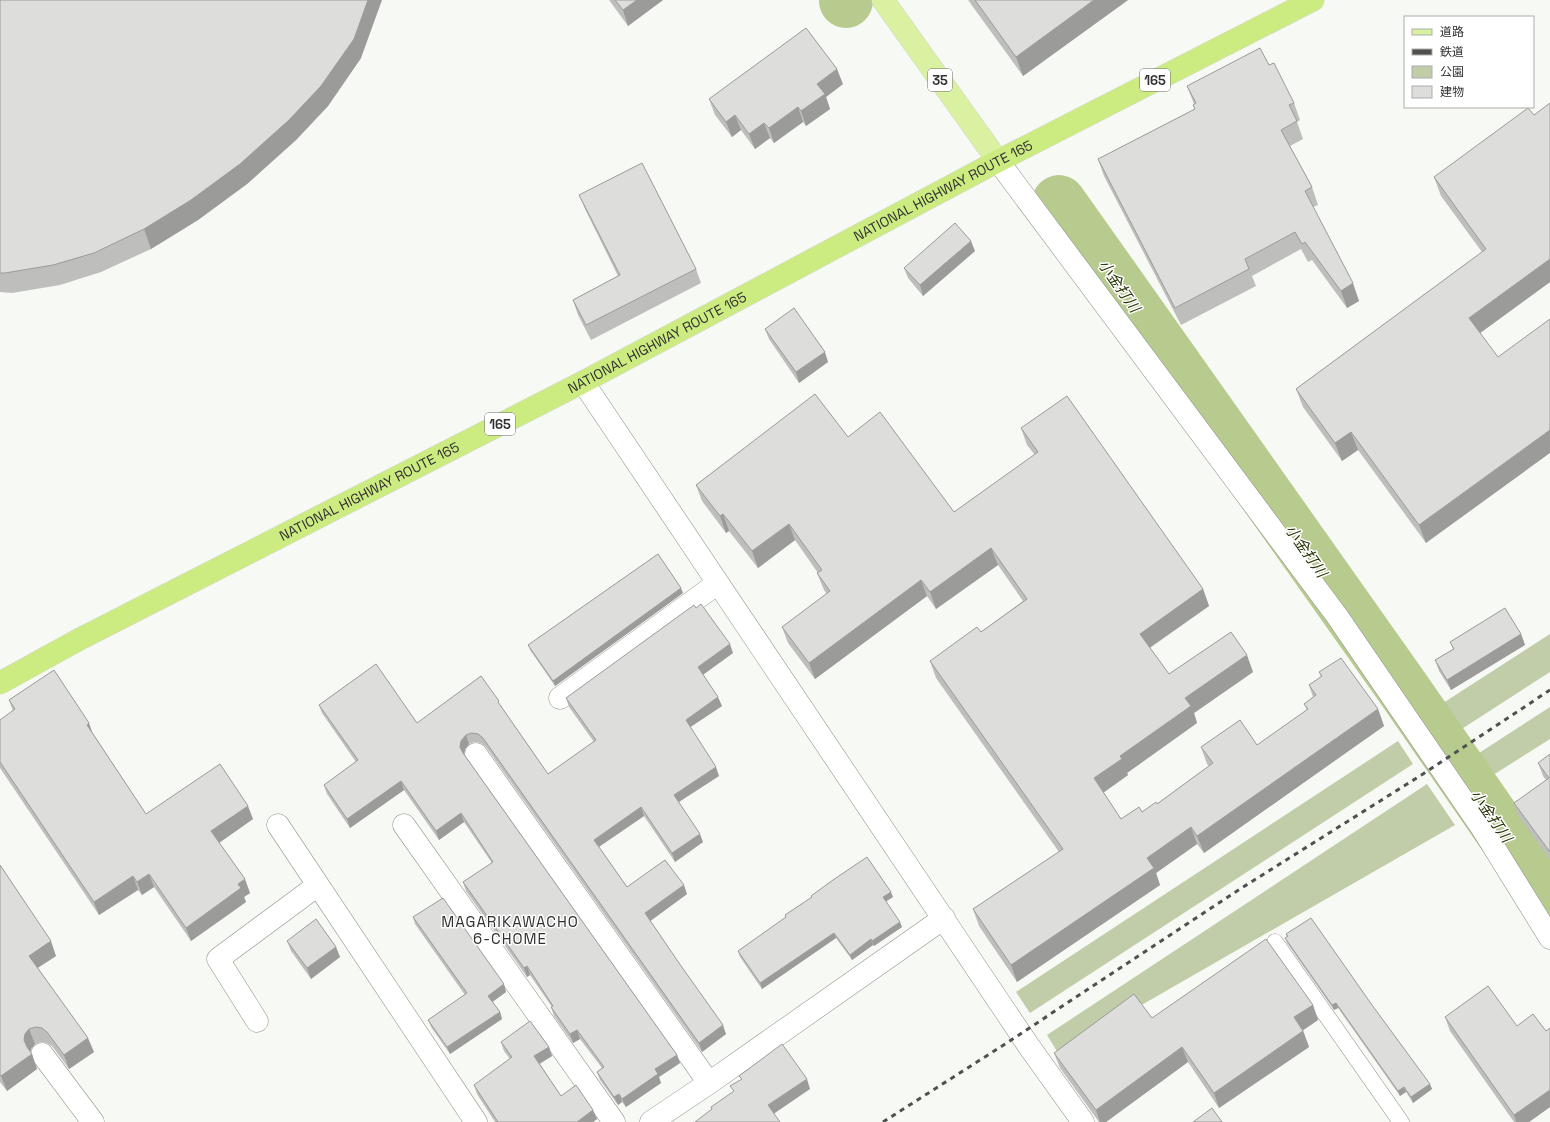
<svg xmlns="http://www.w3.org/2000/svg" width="1550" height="1122" viewBox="0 0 1550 1122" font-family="'Space Grotesk','Noto Sans JP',sans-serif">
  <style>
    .green { fill: #c0cda8 }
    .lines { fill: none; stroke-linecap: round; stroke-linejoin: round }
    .river { stroke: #b7cb8f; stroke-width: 54 }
    .service-casing { stroke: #8d8e8b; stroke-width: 17 }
    .minor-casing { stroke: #8d8e8b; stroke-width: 23 }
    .primary-casing { stroke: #d6d6d6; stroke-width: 23 }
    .trunk-casing { stroke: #d6d6d6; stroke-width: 23 }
    .service { stroke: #fff; stroke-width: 16 }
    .minor { stroke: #fff; stroke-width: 22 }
    .primary { stroke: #d9f1a1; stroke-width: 22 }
    .trunk { stroke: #ccec82; stroke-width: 22 }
    .rail { stroke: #50504f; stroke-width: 3; stroke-dasharray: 5 5; stroke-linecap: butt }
    .wall { fill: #bebfbc }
    .shaded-wall { fill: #9b9b99 }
    .building { fill: #dddedb; stroke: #9b9b99 }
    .labels { text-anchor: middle; stroke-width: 3; stroke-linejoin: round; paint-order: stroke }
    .shield { fill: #fff; stroke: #6f6f6e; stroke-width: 1 }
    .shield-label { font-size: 13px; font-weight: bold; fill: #313130 }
    .street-label { font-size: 14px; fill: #313130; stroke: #fff }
    .water-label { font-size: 15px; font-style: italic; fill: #2b3709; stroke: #fff }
    .neighbourhood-label { font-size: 15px; letter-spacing: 1px; fill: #313130; stroke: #fff }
  </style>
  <rect width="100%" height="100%" fill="#f7f9f5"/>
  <!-- green -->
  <path class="green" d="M 1550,634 L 1550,672 L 1457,732 L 1440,705 Z
    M 1550,707 L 1550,739 L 1490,777 L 1476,755 Z
    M 1398,741 L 1413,764 L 1030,1013 L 1016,992 Z
    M 1427,784 L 1455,825 L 1058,1053 L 1047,1035 Z"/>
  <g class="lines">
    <!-- river -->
    <path class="river" d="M 846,0 L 846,1
      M 1059,202 L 1404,690 L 1550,901"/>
    <defs>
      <path id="service" d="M 1275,942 L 1401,1122"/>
      <path id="minor" d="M 998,161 L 1337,616 L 1482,828 L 1550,938
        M 583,382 L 1028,1045 L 1083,1122
        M 560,698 L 718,583
        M 476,754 L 709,1083
        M 278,825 L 476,1122
        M 404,825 L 614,1122
        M 257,1021 L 218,959 L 318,885
        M 42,1054 L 93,1122
        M 651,1122 L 709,1083 L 944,918"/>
      <path id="primary" d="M 883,0 L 998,161"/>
      <g id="trunk">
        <path id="s1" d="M 0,683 L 78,640 L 583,382 L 998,161 L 1313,0"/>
      </g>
    </defs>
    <!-- service casing -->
    <use href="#service" class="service-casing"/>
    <!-- minor casing -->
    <use href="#minor" class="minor-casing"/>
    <!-- primary casing -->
    <use href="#primary" class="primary-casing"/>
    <!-- trunk casing -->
    <use href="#trunk" class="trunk-casing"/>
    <!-- service -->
    <use href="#service" class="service"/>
    <!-- minor -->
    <use href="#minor" class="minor"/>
    <!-- primary -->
    <use href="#primary" class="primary"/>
    <!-- trunk -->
    <use href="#trunk" class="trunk"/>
    <!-- rail -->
    <path class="rail" d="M 883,1122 L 1002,1046 L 1240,889 L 1423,774 L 1550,690"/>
  </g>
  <!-- wall -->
  <path class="wall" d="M 0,0 L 361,58 L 328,106 L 296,140 L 247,184 L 198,220 L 151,249 L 101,272 L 60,285 L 12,293 L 0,292 Z
    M 609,0 L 663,0 L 628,26 Z
    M 968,0 L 1128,0 L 1023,76 Z
    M 1269,65 L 1294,103 L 1300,120 L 1297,122 L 1303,139 L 1290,146 L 1312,187 L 1318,205 L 1313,207 L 1359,301 L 1347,308 L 1312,260 L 1308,262 L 1301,249 L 1252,276 L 1256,286 L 1181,325 L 1104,176 L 1098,159 L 1195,109 L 1193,105 L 1194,104 L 1187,86 Z
    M 843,84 L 826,97 L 830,109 L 806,126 L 803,122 L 774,143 L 770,138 L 755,149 L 741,130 L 732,137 L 715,115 L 709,99 Z
    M 1534,115 L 1550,282 L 1480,333 L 1426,543 L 1358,450 L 1342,461 L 1303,407 L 1296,389 L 1482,252 L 1441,196 L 1434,177 Z
    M 579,195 L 696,269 L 701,283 L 591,340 L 578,315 L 573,300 L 618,276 L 585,209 Z
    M 975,251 L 923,296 L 908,278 L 904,268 Z
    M 765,329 L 828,362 L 799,383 L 769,339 Z
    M 1021,428 L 1203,589 L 1209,606 L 1150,648 L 1169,674 L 1253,672 L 1194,713 L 1197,723 L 1127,773 L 1128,775 L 1103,793 L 1121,819 L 1142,812 L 1157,804 L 1209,766 L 1207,764 L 1201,747 L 1257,745 L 1307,710 L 1304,704 L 1313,697 L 1309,685 L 1321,677 L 1319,672 L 1378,709 L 1384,726 L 1204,853 L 1197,844 L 1156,873 L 1160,885 L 1017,982 L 979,926 L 973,909 L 1059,852 L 936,678 L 930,661 L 981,632 L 1023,601 L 998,565 L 936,609 L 927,596 L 815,679 L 788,643 L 782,627 L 827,594 L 824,590 L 817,573 L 818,573 L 795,540 L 758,568 L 729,531 L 726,533 L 702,501 L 696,485 L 848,437 L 954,512 L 1035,455 L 1027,445 Z
    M 683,593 L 555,686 L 530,650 L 528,645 Z
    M 1521,634 L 1525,645 L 1451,690 L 1439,671 L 1435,660 L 1453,649 L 1450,642 Z
    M 733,653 L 703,675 L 722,706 L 690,727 L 719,776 L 679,802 L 703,842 L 675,862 L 644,816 L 599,847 L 627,887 L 687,894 L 650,921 L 726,1034 L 702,1052 L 486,747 L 481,743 L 474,742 L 469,744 L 465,749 L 464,754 L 677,1055 L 680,1063 L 659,1077 L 661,1083 L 626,1107 L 622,1102 L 618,1105 L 600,1080 L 597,1072 L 602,1068 L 580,1039 L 573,1043 L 554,1016 L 551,1007 L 552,1007 L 530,975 L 527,977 L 466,891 L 463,882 L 492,863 L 464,822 L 439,840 L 404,790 L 350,828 L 327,794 L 324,785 L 356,762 L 322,713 L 319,705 L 417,723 L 501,706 L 548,774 L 594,742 L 569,707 L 566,698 Z
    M 9,700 L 94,735 L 146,814 L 253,819 L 219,843 L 250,893 L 244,897 L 246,902 L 191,941 L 154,887 L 142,895 L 138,890 L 99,915 L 0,768 L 0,720 L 13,711 Z
    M 1550,754 L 1550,859 L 1519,817 L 1514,803 L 1546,780 L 1543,776 L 1538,763 Z
    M 0,865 L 56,956 L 38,968 L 94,1052 L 69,1069 L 52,1046 L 47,1043 L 41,1042 L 35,1044 L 31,1049 L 30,1052 L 32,1054 L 37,1069 L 7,1091 L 0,1082 Z
    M 893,897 L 886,901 L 902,927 L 874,946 L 873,945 L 852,960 L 836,938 L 762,989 L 740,957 L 738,951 L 786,918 L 785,915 Z
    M 413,917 L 506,992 L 492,1002 L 500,1012 L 502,1019 L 450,1054 L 431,1027 L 428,1020 L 465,995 L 415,924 Z
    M 1286,934 L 1372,1005 L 1432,1089 L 1413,1103 L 1406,1092 L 1400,1096 L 1338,1008 L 1334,1010 L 1287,943 L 1285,938 L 1287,937 Z
    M 287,941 L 336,947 L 340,957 L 311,979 L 291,951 Z
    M 1313,1005 L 1318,1020 L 1303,1030 L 1309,1047 L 1219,1108 L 1188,1062 L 1106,1122 L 1099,1122 L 1060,1068 L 1054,1053 L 1152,1018 Z
    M 1445,1017 L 1517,1026 L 1546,1031 L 1550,1028 L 1550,1107 L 1529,1122 L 1514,1122 L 1450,1031 Z
    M 501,1042 L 549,1047 L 552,1056 L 540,1064 L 561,1096 L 593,1110 L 597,1119 L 593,1122 L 495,1122 L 477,1094 L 474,1085 L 510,1059 L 504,1051 Z"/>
  <!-- shaded-wall -->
  <path class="shaded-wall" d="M 368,0 L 382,0 L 361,58 L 328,106 L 296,140 L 247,184 L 198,220 L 151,249 L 144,229 Z
    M 637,0 L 663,0 L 628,26 L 623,10 Z
    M 1094,0 L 1128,0 L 1023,76 L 1016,57 Z
    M 837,69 L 843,84 L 826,97 L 830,109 L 806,126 L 801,111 L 817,84 Z
    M 798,107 L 803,122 L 774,143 L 769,128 Z
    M 735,115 L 741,130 L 732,137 L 726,122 Z
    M 764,123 L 770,138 L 755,149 L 749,134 Z
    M 971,241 L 975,251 L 923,296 L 920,285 Z
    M 1550,259 L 1550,282 L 1476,336 L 1469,318 Z
    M 1353,283 L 1359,301 L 1347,308 L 1341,291 Z
    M 825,352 L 828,362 L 799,383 L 796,372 Z
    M 1550,430 L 1550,453 L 1426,543 L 1419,525 Z
    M 1351,432 L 1358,450 L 1342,461 L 1335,443 Z
    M 723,514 L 729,531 L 726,533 L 720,516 Z
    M 789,524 L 795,540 L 758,568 L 752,551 Z
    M 991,548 L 998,565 L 936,609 L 930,592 Z
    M 921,580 L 927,596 L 815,679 L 809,663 Z
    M 681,588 L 683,593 L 555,686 L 553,681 Z
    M 1203,589 L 1209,606 L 1146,650 L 1140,634 Z
    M 1521,634 L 1525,645 L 1451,690 L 1447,680 Z
    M 730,644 L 733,653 L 701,676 L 698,667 Z
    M 1247,655 L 1253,672 L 1194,713 L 1197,723 L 1127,773 L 1128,775 L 1100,795 L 1094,778 L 1120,756 L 1185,698 Z
    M 718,697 L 722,706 L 689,728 L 686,720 Z
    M 1378,709 L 1384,726 L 1204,853 L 1197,836 Z
    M 89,723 L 94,737 L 87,725 Z
    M 466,735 L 469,744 L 465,749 L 464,756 L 460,747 L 461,741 Z
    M 716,767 L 719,776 L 677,803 L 674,795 Z
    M 401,781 L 404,790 L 350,828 L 347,819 Z
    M 248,806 L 253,819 L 216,845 L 211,831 Z
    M 641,807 L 644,816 L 597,848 L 594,840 Z
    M 461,813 L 464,822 L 439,840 L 436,831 Z
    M 1191,827 L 1197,844 L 1156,873 L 1160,885 L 1017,982 L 1011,965 L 1147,858 Z
    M 700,834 L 703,842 L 675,862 L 672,853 Z
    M 149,874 L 154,887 L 142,895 L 137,882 Z
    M 133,876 L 138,890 L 99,915 L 94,902 Z
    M 245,879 L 250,893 L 244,897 L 246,902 L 191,941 L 186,928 L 238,884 Z
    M 684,885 L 687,894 L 649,922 L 645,913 Z
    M 891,892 L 893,897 L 885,902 L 883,897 Z
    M 900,922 L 902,927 L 874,946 L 872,941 Z
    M 834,933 L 836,938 L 762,989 L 760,983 Z
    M 871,939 L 873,945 L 852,960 L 850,955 Z
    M 51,941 L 56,956 L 34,970 L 29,956 Z
    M 336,947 L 340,957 L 311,979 L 307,968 Z
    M 527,966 L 530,975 L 527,977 L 524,968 Z
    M 504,984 L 506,992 L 491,1003 L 488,996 Z
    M 1336,1003 L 1338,1008 L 1334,1010 L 1332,1005 Z
    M 1313,1005 L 1318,1020 L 1299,1033 L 1294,1017 Z
    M 500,1012 L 502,1019 L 450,1054 L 447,1047 Z
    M 723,1025 L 726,1034 L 702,1052 L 699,1043 Z
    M 29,1029 L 35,1044 L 31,1049 L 30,1055 L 24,1040 L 25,1034 Z
    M 577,1030 L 580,1039 L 573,1043 L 570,1034 Z
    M 1303,1031 L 1309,1047 L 1219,1108 L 1214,1093 Z
    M 88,1038 L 94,1052 L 69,1069 L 64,1055 Z
    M 549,1047 L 552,1056 L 537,1065 L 534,1056 Z
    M 1182,1047 L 1188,1062 L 1106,1122 L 1100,1122 L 1096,1110 Z
    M 32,1054 L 37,1069 L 7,1091 L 1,1076 Z
    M 677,1055 L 680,1063 L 659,1077 L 661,1083 L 626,1107 L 622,1099 L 655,1069 Z
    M 807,1079 L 810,1089 L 772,1115 L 768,1105 Z
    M 1430,1084 L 1432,1089 L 1413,1103 L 1411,1097 Z
    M 1404,1087 L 1406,1092 L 1400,1096 L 1398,1091 Z
    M 1550,1090 L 1550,1107 L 1529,1122 L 1516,1122 L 1514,1115 Z
    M 619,1094 L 622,1102 L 618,1105 L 614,1097 Z
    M 593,1110 L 597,1119 L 593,1122 L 577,1122 Z"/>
  <!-- building -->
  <path class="building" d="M 0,0 L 368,0 L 354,39 L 321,86 L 289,120 L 240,164 L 191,200 L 144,229 L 94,253 L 53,265 L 5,273 L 0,273 Z
    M 615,0 L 637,0 L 623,10 Z
    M 975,0 L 1094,0 L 1016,57 Z
    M 806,28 L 837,69 L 817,84 L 825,94 L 801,111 L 798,107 L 769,128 L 764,123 L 749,134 L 735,115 L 726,122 L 709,99 Z
    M 1260,48 L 1269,65 L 1274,63 L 1294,103 L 1289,105 L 1297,121 L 1281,130 L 1312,187 L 1305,191 L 1353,283 L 1341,291 L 1305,242 L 1302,244 L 1295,232 L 1245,259 L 1249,269 L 1175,308 L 1098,159 L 1195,109 L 1193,105 L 1196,103 L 1187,86 Z
    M 1550,103 L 1550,259 L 1469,318 L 1498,357 L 1550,319 L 1550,430 L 1419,525 L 1351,432 L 1335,443 L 1296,389 L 1486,249 L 1434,177 L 1528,108 L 1534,115 Z
    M 642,163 L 696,269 L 586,325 L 573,300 L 620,275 L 579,195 Z
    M 955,223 L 971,241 L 920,285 L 904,268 Z
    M 794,308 L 825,352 L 796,372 L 765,329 Z
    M 815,394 L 848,437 L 880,412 L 954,512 L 1038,452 L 1021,428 L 1067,396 L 1203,589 L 1140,634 L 1169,674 L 1231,632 L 1247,655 L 1185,698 L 1191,706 L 1120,756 L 1122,759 L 1094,778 L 1121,819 L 1139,807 L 1142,812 L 1156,802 L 1157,804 L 1213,763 L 1201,747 L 1240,720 L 1257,745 L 1308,709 L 1304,704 L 1316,695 L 1309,685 L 1322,676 L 1319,672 L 1341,658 L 1378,709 L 1197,836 L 1191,827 L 1147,858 L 1154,868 L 1011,965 L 973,909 L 1063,849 L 930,661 L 977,627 L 981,632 L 1027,599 L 991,548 L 930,592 L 921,580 L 809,663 L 782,627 L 830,591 L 817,573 L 822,570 L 789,524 L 752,551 L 723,514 L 720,516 L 696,485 Z
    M 658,554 L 681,588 L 553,681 L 528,645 Z
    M 701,604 L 730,644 L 698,667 L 718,697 L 686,720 L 716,767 L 674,795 L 700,834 L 672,853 L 641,807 L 594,840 L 627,887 L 665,860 L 684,885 L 645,913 L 679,963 L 723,1025 L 699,1043 L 483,738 L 478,734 L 471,733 L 466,735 L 461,741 L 460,747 L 463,753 L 677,1055 L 655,1069 L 658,1074 L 622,1099 L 619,1094 L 614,1097 L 597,1072 L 604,1067 L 577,1030 L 570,1034 L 551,1007 L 553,1006 L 527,966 L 524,968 L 463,882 L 493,862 L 461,813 L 436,831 L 401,781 L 347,819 L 324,785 L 358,760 L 319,705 L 376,664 L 417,723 L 481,676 L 499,701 L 498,702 L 548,774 L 596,740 L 566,698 L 694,605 L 696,608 Z
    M 1505,608 L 1521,634 L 1447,680 L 1435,660 L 1454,649 L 1450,642 Z
    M 54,670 L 89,723 L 87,725 L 146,814 L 220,764 L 248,806 L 211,831 L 245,879 L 238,884 L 241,888 L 186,928 L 149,874 L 137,882 L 133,876 L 94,902 L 0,762 L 0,720 L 15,709 L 9,700 Z
    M 1550,754 L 1550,852 L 1514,803 L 1549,778 L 1538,763 Z
    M 867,857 L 891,892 L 883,897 L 900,922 L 872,941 L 871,939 L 850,955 L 834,933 L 760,983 L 738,951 L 786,917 L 785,915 L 812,897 L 811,896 L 833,880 Z
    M 0,865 L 51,941 L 29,956 L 88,1038 L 64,1055 L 47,1032 L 42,1028 L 36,1027 L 29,1029 L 25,1034 L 24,1040 L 27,1047 L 32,1054 L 1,1076 L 0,1074 Z
    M 443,898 L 504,984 L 488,996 L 500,1012 L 447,1047 L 428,1020 L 467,993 L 413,917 Z
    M 1311,918 L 1372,1005 L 1430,1084 L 1411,1097 L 1404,1087 L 1398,1091 L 1336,1003 L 1332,1005 L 1285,938 L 1288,936 L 1286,934 Z
    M 316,919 L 336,947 L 307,968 L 287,941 Z
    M 1266,939 L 1313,1005 L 1294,1017 L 1303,1031 L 1214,1093 L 1182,1047 L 1096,1110 L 1054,1053 L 1134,994 L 1152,1018 Z
    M 1488,986 L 1517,1026 L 1533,1014 L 1546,1031 L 1550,1028 L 1550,1090 L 1514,1115 L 1445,1017 Z
    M 530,1021 L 549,1047 L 534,1056 L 561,1096 L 576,1085 L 593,1110 L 577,1122 L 498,1122 L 474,1085 L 512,1057 L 501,1042 Z
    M 782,1044 L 807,1079 L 768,1105 L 780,1122 L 695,1122 L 712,1109 L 711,1107 L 734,1091 L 730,1086 L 742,1079 L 739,1076 Z
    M 1212,1108 L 1222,1122 L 1193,1122 Z"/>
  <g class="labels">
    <!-- shield labels -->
    <g class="shield">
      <rect x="928" y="69" width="24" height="22" rx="3"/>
      <rect x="1140" y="69" width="30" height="22" rx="3"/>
      <rect x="485" y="413" width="30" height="22" rx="3"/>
    </g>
    <g class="shield-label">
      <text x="940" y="85">35</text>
      <text x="1155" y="85">165</text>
      <text x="500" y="429">165</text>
    </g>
    <!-- street labels -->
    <g class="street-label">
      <text dy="5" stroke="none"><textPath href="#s1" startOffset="1064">NATIONAL HIGHWAY ROUTE 165</textPath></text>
      <text dy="5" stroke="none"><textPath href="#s1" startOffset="740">NATIONAL HIGHWAY ROUTE 165</textPath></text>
      <text dy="5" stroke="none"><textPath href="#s1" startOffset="416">NATIONAL HIGHWAY ROUTE 165</textPath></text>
    </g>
    <!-- water labels -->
    <g class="water-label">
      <text transform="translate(1119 286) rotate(55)" y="5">小金打川</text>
      <text transform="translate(1306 551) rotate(55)" y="5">小金打川</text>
      <text transform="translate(1491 816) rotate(55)" y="5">小金打川</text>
    </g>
    <!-- neighbourhood labels -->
    <g class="neighbourhood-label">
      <text x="510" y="927">MAGARIKAWACHO<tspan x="510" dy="17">6-CHOME</tspan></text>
    </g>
  </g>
  <!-- legend -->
  <rect x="1404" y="16" width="130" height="92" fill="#ffffff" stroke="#adadac"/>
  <rect x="1412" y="29" width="20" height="6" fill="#d9f1a1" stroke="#adadac"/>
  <text x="1440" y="36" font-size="12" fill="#313130">道路</text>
  <rect x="1412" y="49" width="20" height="6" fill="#50504f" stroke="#adadac"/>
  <text x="1440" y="56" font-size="12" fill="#313130">鉄道</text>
  <rect x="1412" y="66" width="20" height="12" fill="#c0cda8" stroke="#adadac"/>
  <text x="1440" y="76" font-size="12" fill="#313130">公園</text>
  <rect x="1412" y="86" width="20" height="12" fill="#dddedb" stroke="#adadac"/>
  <text x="1440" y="96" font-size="12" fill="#313130">建物</text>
</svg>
